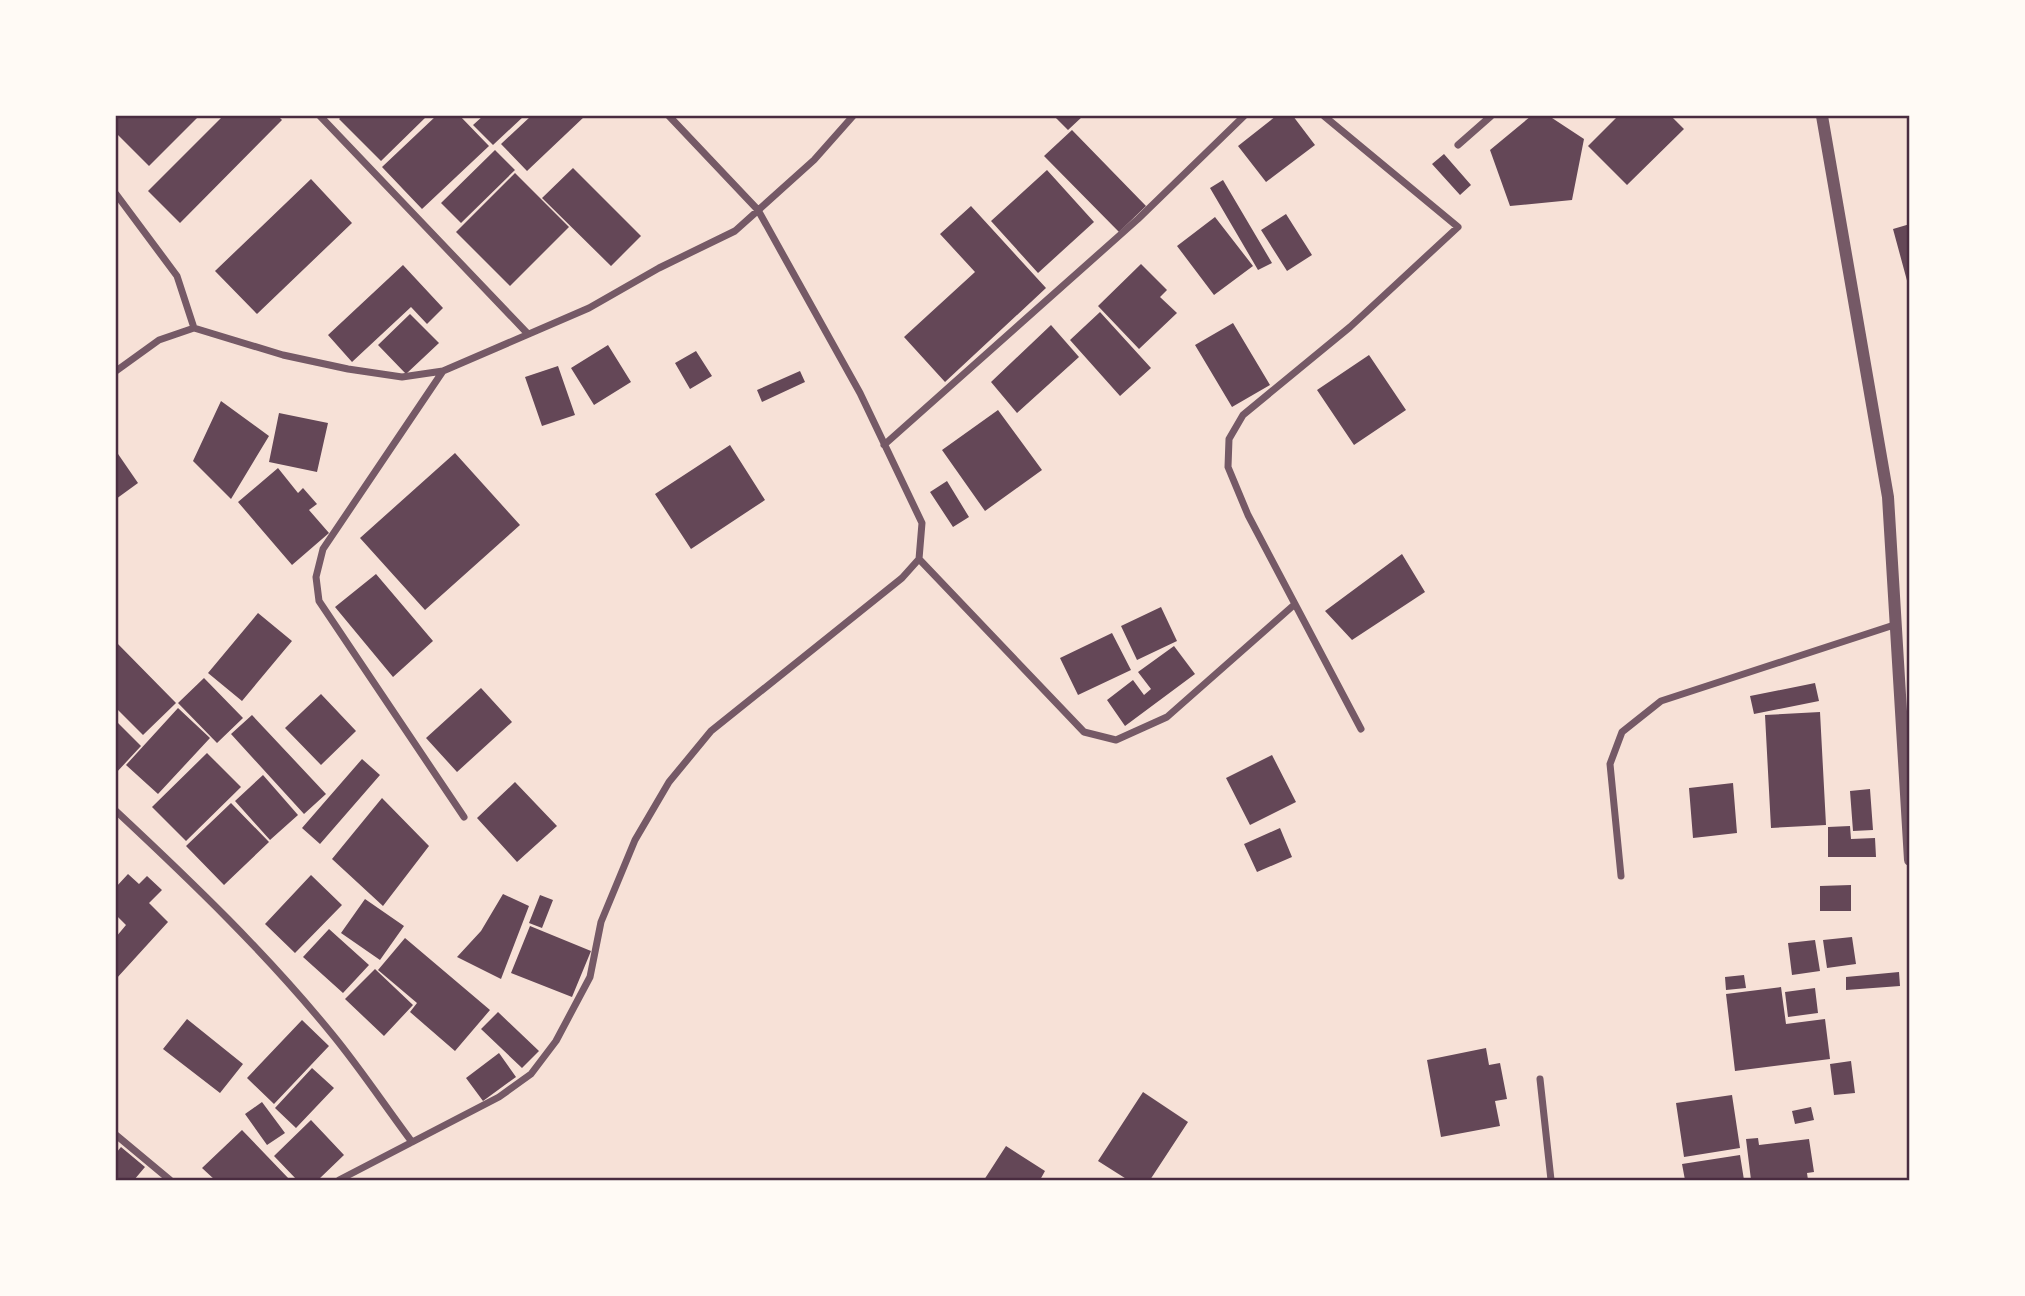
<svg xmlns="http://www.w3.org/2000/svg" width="2025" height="1296" viewBox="0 0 2025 1296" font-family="Signika,sans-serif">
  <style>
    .building { fill: #644757 }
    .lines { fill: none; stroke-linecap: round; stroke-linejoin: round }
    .minor { stroke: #755966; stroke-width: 7 }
    .tertiary { stroke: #755966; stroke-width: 12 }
    .neatline { fill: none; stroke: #4a2c40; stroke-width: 2.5 }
  </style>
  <rect width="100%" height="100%" fill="#f7e1d7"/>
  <!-- building -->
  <path class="building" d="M 116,116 L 199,116 L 149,166 L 116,133 Z
    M 223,116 L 278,116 L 282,120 L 180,223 L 148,191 Z
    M 342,116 L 427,116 L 381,161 L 339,119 Z
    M 436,116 L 460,116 L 489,146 L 422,209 L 382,167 Z
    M 483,116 L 524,116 L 493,145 L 473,125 Z
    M 531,116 L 585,116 L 527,171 L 501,144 Z
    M 1054,116 L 1083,116 L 1068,130 Z
    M 1276,116 L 1293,116 L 1315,145 L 1266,182 L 1238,146 Z
    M 1531,116 L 1549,116 L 1584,139 L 1572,200 L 1510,206 L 1490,150 Z
    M 1618,116 L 1671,116 L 1684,129 L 1627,185 L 1588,146 Z
    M 1072,130 L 1146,206 L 1119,232 L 1044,156 Z
    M 495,150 L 515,170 L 461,223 L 441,203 Z
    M 1444,154 L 1471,185 L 1460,195 L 1432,164 Z
    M 573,168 L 641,236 L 611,266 L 542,198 Z
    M 1047,170 L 1094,222 L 1038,273 L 991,221 Z
    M 515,173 L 569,227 L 510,286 L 456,232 Z
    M 311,179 L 352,223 L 257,314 L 215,271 Z
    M 1223,180 L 1272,263 L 1258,270 L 1210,188 Z
    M 971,206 L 1046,288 L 945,382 L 904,337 L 975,272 L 940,234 Z
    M 1286,214 L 1312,255 L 1287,271 L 1261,230 Z
    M 1215,217 L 1253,266 L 1214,295 L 1177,246 Z
    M 1910,224 L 1910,288 L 1909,288 L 1893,229 Z
    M 1141,264 L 1167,290 L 1160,297 L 1177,313 L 1139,349 L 1098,306 Z
    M 403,265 L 443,308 L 427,324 L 411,307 L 352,362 L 328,335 Z
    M 1100,312 L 1151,368 L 1120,396 L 1070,340 Z
    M 410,314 L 439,343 L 406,374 L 378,345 Z
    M 1233,323 L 1270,385 L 1232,407 L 1195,345 Z
    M 1051,325 L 1079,357 L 1017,413 L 991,382 Z
    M 608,345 L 631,382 L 594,405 L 571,368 Z
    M 696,351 L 712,376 L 690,389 L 675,363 Z
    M 1369,355 L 1406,410 L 1354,445 L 1317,390 Z
    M 558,366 L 575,415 L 542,426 L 525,377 Z
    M 800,371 L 805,382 L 762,402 L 757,390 Z
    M 221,401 L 269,436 L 231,499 L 193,461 Z
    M 998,410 L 1042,470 L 985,511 L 942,450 Z
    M 279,413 L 328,423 L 317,472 L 269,462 Z
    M 730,445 L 765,500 L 691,549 L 655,494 Z
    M 116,451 L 138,483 L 116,499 Z
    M 455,453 L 520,525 L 425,610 L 360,538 Z
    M 278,468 L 298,493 L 303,488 L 317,504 L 309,510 L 329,533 L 292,565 L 238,502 Z
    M 947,481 L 969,517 L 953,527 L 930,492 Z
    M 1402,554 L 1425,592 L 1352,640 L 1325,611 Z
    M 376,574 L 433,641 L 393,677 L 335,607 Z
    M 1161,607 L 1177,641 L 1137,660 L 1121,626 Z
    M 258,613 L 292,641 L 242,701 L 208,673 Z
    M 1112,633 L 1131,670 L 1078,695 L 1060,658 Z
    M 116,642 L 176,703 L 143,735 L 116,708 Z
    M 1174,646 L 1195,674 L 1125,726 L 1107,700 L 1133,680 L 1144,695 L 1151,689 L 1138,672 Z
    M 204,678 L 243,718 L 217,743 L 178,703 Z
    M 1815,683 L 1819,701 L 1754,714 L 1750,696 Z
    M 481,688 L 512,722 L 457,772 L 426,738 Z
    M 321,694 L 356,731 L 321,765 L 285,728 Z
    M 178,708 L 210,738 L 158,794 L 126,765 Z
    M 1820,712 L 1826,825 L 1771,828 L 1765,715 Z
    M 252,715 L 326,794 L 304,814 L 231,734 Z
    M 116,721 L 141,746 L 116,773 Z
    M 207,753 L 241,787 L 186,841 L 152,807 Z
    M 1272,755 L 1296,802 L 1250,825 L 1226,778 Z
    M 362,759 L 380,775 L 320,844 L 302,828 Z
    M 263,775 L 298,815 L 270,840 L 235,801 Z
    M 515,782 L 557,826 L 517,862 L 477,818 Z
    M 1733,783 L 1737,833 L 1693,838 L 1689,788 Z
    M 1870,789 L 1873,830 L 1853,831 L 1850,791 Z
    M 382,798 L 429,846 L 383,906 L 332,859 Z
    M 231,803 L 269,842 L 224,885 L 186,846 Z
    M 1850,826 L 1851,839 L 1875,838 L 1876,857 L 1828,857 L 1828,827 Z
    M 1280,828 L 1292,857 L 1257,872 L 1244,844 Z
    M 128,874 L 139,884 L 147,876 L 162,890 L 149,903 L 168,922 L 116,979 L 116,937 L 126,925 L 116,915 L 116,887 Z
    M 311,875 L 342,905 L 295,953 L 265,924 Z
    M 1851,885 L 1851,911 L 1820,911 L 1820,886 Z
    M 503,894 L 529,906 L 501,979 L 457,957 L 481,931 Z
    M 540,895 L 553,900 L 542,928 L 529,923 Z
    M 365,899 L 404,926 L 380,960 L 341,933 Z
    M 530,926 L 591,951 L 572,997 L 511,973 Z
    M 329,929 L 369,965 L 343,993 L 303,957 Z
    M 1852,937 L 1856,964 L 1827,968 L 1823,940 Z
    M 405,938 L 490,1010 L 455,1051 L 410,1012 L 417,1003 L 378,970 Z
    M 1815,940 L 1820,971 L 1792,975 L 1788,943 Z
    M 375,969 L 413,1005 L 384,1036 L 345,999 Z
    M 1899,972 L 1900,986 L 1846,990 L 1846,977 Z
    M 1744,975 L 1746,988 L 1726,990 L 1725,977 Z
    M 1781,987 L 1786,1024 L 1825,1019 L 1830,1059 L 1735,1071 L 1726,994 Z
    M 1815,988 L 1818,1013 L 1788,1017 L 1785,992 Z
    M 498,1012 L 539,1051 L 522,1068 L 481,1029 Z
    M 187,1019 L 243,1064 L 220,1093 L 163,1049 Z
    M 302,1020 L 329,1046 L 274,1104 L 247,1078 Z
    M 1486,1048 L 1489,1065 L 1500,1063 L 1507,1099 L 1495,1101 L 1500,1126 L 1441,1137 L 1427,1060 Z
    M 499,1053 L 516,1077 L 483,1101 L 466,1078 Z
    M 1851,1061 L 1855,1093 L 1834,1095 L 1830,1064 Z
    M 312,1068 L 334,1088 L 296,1128 L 275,1108 Z
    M 1143,1092 L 1188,1122 L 1150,1180 L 1128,1180 L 1098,1161 Z
    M 1732,1095 L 1740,1148 L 1684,1157 L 1676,1103 Z
    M 262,1102 L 285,1133 L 267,1145 L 245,1114 Z
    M 1811,1107 L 1814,1120 L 1795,1124 L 1792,1111 Z
    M 311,1120 L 344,1155 L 318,1180 L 297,1180 L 274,1156 Z
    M 242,1130 L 290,1180 L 215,1180 L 202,1168 Z
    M 1758,1138 L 1759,1145 L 1809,1139 L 1814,1172 L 1807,1173 L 1808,1180 L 1751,1180 L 1746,1139 Z
    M 1006,1146 L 1045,1171 L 1040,1180 L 984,1180 Z
    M 121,1147 L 145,1167 L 134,1180 L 116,1180 L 116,1153 Z
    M 1740,1155 L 1744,1180 L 1685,1180 L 1682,1164 Z"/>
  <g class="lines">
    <!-- minor -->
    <path class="minor" d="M 320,116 L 528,334
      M 1324,116 L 1458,227 L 1350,327 L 1243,415 L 1229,439 L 1228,467 L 1248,515 L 1361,729
      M 1458,145 L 1491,116
      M 116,194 L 177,276 L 194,328
      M 116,371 L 159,340 L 194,328 L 283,355 L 348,369 L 402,377 L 443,371 L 589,308 L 659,268 L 735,231 L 814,160 L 853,116
      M 443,371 L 323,549 L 316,577 L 319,601 L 464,817
      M 884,445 L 1138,219 L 1244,116
      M 919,559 L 1084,732 L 1116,740 L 1167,717 L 1295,604
      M 116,811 C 192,882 266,953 332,1034 C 360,1068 385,1106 412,1142
      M 1621,876 L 1610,764 L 1622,732 L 1661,701 L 1894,625
      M 1540,1079 L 1551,1180
      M 116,1135 L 170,1180
      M 339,1180 L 499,1097 L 531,1074 L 556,1041 L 590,977 L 601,922 L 635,840 L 669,782 L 711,731 L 902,578 L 919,559 L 922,523 L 860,393 L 758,210 L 669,116"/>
    <!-- tertiary -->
    <path class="tertiary" d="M 1822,116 L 1888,497 L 1910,860"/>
  </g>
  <!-- border -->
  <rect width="2025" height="1296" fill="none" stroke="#fffaf5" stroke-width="234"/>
  <rect x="117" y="117" width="1791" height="1062" class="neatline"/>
</svg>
